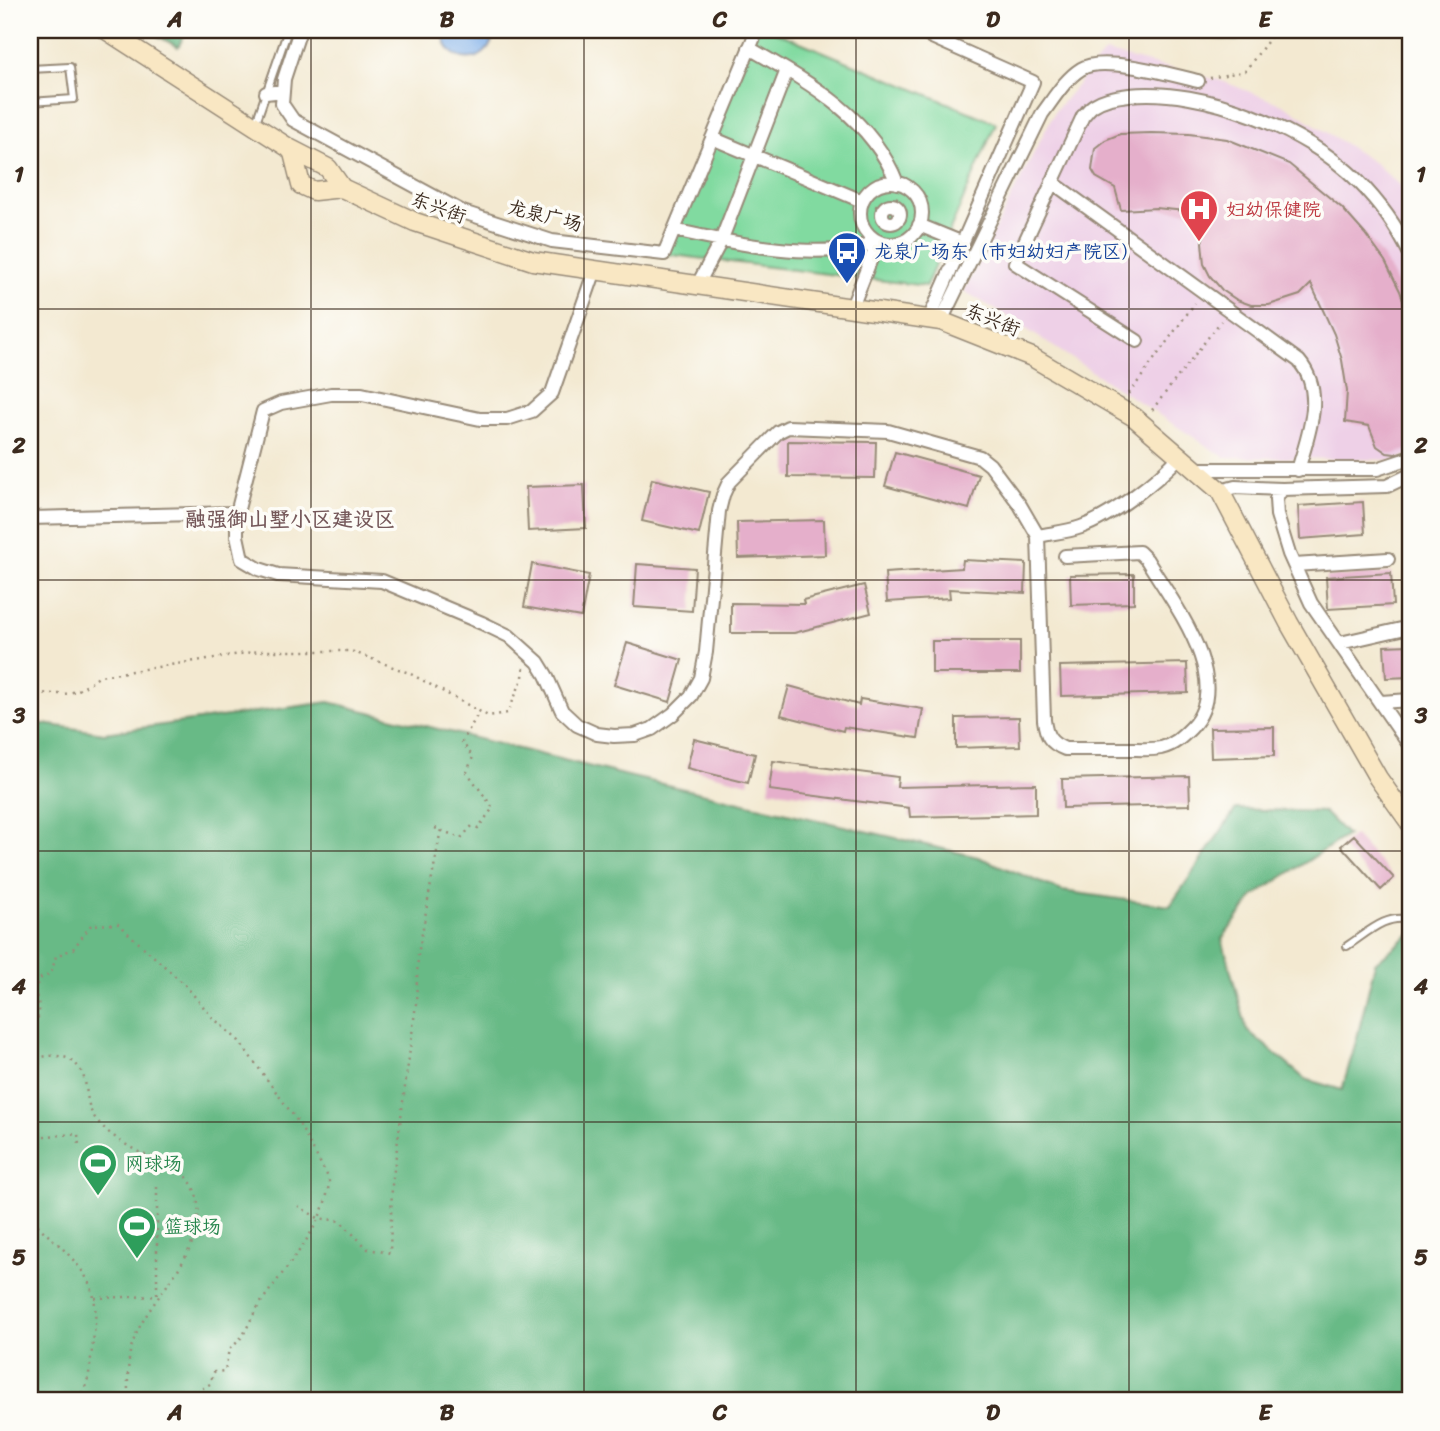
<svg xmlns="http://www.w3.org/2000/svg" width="1440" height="1431" viewBox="0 0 1440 1431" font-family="Sriracha,'LXGW WenKai TC',sans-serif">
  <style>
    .built { fill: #eed0e7 }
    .green { fill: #81daa0; stroke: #5e825f; stroke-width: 2 }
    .forest { fill: #68ba86; stroke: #527252; stroke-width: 2 }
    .water { fill: #7eafea; stroke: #5c6c84; stroke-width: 2 }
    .building { fill: #e5afcb }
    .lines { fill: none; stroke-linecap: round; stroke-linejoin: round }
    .lane-casing { stroke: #978a78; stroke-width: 10 }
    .street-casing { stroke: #978a78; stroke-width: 16 }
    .secondary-casing { stroke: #978a78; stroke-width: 21 }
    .path { stroke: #978a78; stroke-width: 2.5; stroke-dasharray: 2 5; stroke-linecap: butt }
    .lane { stroke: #fff; stroke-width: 6 }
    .street { stroke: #fff; stroke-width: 12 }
    .secondary { stroke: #f9e7c3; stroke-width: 18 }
    .grid { fill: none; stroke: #3b2a1e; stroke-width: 2; stroke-opacity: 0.55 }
    .labels { text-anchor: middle; stroke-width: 7; stroke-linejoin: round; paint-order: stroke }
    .street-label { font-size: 19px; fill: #3b2a1e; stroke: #fdfcf7 }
    .health-label { font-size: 19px; fill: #be3a42; stroke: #fdfcf7; text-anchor: start }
    .transit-label { font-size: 19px; fill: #164399; stroke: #fdfcf7; text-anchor: start }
    .leisure-label { font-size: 19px; fill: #27864d; stroke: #fdfcf7; text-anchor: start }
    .neighbourhood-label { font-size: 21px; font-weight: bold; fill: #76595b; stroke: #fdfcf7 }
    .neatline { fill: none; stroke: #3b2a1e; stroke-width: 2.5 }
    .grid-label { font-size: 23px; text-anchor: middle; font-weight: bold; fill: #3b2a1e }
  </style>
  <rect width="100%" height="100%" fill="#fdfcf7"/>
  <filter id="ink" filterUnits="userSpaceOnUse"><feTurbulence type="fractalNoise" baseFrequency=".0143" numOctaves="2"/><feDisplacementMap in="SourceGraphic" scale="14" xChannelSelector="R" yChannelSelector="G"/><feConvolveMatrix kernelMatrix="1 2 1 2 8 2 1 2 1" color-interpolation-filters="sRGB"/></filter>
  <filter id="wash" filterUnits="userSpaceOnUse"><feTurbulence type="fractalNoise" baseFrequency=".00686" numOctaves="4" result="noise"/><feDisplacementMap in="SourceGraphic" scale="28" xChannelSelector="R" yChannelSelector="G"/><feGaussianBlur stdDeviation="1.57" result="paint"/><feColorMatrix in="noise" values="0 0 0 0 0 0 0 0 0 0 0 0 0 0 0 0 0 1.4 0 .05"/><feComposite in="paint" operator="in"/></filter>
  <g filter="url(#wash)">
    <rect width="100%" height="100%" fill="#f3e9d1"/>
    <!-- built -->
    <path class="built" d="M 1105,52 L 1222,81 L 1286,106 L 1376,164 L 1410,195 L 1410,454 L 1396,460 L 1224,457 L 1003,314 L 964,291 L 1055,111 Z"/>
    <!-- green -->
    <path class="green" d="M 757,30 L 771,30 L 996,123 L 926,286 L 664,254 Z"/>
    <!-- forest -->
    <path class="forest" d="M 147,30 L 187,30 L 178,47 Z
      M 1119,30 L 1246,30 L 1237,40 Z
      M 329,702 L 632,777 L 978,857 L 1062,891 L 1170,906 L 1236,809 L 1324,812 L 1347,835 L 1254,896 L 1222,939 L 1247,1030 L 1305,1079 L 1342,1090 L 1357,1038 L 1375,963 L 1410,934 L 1410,1401 L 30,1401 L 30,722 L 104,733 Z"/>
    <!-- water -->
    <path class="water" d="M 444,30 L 493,30 C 494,69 441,67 444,30 Z"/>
    <g id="blocks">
      <!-- building -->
      <path class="building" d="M 1151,133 L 1189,134 L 1227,139 L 1289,164 L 1342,208 L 1365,234 L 1385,261 L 1400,291 L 1410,320 L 1410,449 L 1395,454 L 1387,453 L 1377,446 L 1369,426 L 1345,422 L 1347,391 L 1342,360 L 1334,334 L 1311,284 L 1300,295 L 1269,305 L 1251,305 L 1237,300 L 1222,290 L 1210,276 L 1204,264 L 1202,242 L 1208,219 L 1185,211 L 1156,208 L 1121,210 L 1115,188 L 1096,177 L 1092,170 L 1095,148 L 1105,140 L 1120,134 Z
        M 788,441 L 876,442 L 875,478 L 788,477 Z
        M 895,452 L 979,475 L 969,509 L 885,486 Z
        M 652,479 L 709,492 L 699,534 L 642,521 Z
        M 584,485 L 586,528 L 528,531 L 526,487 Z
        M 1363,502 L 1365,534 L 1300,539 L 1298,506 Z
        M 824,520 L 825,555 L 738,558 L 737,522 Z
        M 963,560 L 1026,563 L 1025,593 L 949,589 L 950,598 L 887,602 L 885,573 L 962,568 Z
        M 532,564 L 589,575 L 581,617 L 524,607 Z
        M 637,564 L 695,568 L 692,611 L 634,607 Z
        M 1391,573 L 1393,605 L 1328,609 L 1326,577 Z
        M 1134,574 L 1134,603 L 1071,605 L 1070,575 Z
        M 864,585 L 871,613 L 794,633 L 731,633 L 731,603 L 804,604 L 803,600 Z
        M 932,641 L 1020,641 L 1020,673 L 932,673 Z
        M 627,643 L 682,660 L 670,702 L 614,685 Z
        M 1410,645 L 1410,677 L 1386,678 L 1384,646 Z
        M 1187,663 L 1188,693 L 1061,696 L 1060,666 Z
        M 789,686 L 859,705 L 860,699 L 923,709 L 918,738 L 844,727 L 843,731 L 781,715 Z
        M 1019,717 L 1020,746 L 956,748 L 956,718 Z
        M 1274,727 L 1274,756 L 1211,758 L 1210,728 Z
        M 694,739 L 755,754 L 748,783 L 687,768 Z
        M 773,761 L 898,777 L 897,787 L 1036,784 L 1036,814 L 910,817 L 909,808 L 769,790 Z
        M 1189,776 L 1190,805 L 1063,808 L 1062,779 Z
        M 1354,835 L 1394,878 L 1381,890 L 1341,846 Z"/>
    </g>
  </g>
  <g filter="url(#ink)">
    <use href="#blocks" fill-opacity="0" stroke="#978a78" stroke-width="2"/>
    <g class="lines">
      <defs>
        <path id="lane" d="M 30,69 L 70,67 L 74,99 L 30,102
          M 255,125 L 288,30
          M 1347,946 C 1366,934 1386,913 1410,920"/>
        <path id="street" d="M 300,30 L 284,79 L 282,104 L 293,120 L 463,212 L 552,241 L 664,254 L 757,30
          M 916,30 L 1033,82 L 929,319
          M 749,48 C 808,82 871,116 897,183
          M 266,93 L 283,91
          M 712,138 L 862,201
          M 1052,182 L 1299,361 C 1326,393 1308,435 1298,470
          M860 213a31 31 0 1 1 62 0a31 31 0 1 1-62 0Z
          M882 214a9 9 0 1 1 18 0a9 9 0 1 1-18 0Z
          M 919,225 L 963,243
          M 674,230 C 731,243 824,263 878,241
          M 595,270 L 552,393 L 532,411 L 507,419 L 480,419 L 362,394 L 331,394 L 281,403 L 263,411 L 237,513 L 237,536 L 242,559 L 259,569 L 278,575 L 382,581 L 482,623 L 509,636 L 538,662 L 546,675 L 562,711 L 577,725 L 597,734 L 614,736 L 635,735 L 652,729 L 673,714 L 691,696 L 701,678 L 706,652 L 719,511 L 723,495 L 729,482 L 778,432 L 788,427 L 888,431 L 980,457 L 990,465 L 1020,505 L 1038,536 L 1044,720 C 1046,736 1050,743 1065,749 C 1086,749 1108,749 1129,749 C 1139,749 1151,750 1161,748 C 1174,745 1182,737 1191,728 C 1236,681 1172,602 1147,560 L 1139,552 L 1065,556
          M 698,284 L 721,241 L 787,70
          M 852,307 L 878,241
          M 941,321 L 1042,114 C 1054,98 1065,79 1081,69 C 1102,55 1173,75 1198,81
          M 1137,341 L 1015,263 L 1083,116 C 1086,113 1090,107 1094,105 C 1103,99 1119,96 1129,95 C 1203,87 1306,129 1358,181 C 1379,202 1397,227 1410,254
          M 1194,469 L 1377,469 L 1410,458
          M 1282,489 L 1276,499 L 1277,515 L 1289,554 L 1311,603 L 1410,746
          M 1220,491 L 1235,487 L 1282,489 L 1387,486 L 1410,475
          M 30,518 L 237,513
          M 1038,536 C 1052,533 1067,532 1081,527 C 1110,517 1159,480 1180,456
          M 1294,565 L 1388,559
          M 1340,643 L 1410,627
          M 1381,702 L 1410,700"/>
        <path id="secondary" d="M 106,30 L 289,148 L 328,168 L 342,188
          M 289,148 L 293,153 L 301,185 L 314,191 L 342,188
          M 342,188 L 415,222 L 533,261 L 941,321 L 1032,357 L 1134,417 L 1220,491 L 1289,623 L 1378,778 L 1410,823"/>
      </defs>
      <!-- lane casing -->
      <use href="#lane" class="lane-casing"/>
      <!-- street casing -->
      <use href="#street" class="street-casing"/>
      <!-- secondary casing -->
      <use href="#secondary" class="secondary-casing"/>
      <!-- path -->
      <path class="path" d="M 1210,78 L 1245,71 L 1276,30
        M 894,205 L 898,195
        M 875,206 L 883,209
        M 1129,394 L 1195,303
        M 1152,410 L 1221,321
        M 30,692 C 65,695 71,698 100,676 L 259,651 L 351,651 L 409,673 L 488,716 L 508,713 L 523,677 L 524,668
        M 435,828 L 461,838 L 472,826 L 478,828 L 493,808 L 467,772 L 473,757 L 462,742 L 479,712
        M 30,1030 C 43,1015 40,1007 34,989 L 41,978 L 51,974 L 56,956 L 73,949 L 91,925 L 118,924 L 185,985 L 212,1017 L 239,1041 L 298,1122 L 329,1179 C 328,1226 280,1272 256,1310 C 246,1327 246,1337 229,1349 L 225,1371 L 214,1372 L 210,1384 L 198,1391 L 199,1399 L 191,1401
        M 30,1060 C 42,1056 59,1053 71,1060 C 91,1074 83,1095 92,1113 C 94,1118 101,1125 105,1129 C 116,1139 132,1149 145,1155 C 152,1158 159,1158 166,1161 C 188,1171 201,1193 198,1217 C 194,1268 145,1300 131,1348 C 127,1364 128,1385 128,1401
        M 30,1137 L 78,1134 L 79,1145
        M 157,1187 L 157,1296
        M 298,1206 L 318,1218 L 340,1221 L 368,1249 L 390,1253 L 392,1185 L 416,1004 L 418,955 L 441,829
        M 30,1213 C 37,1227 47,1234 59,1245 C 102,1287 98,1303 91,1358 C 89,1375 88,1391 73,1401
        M 95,1298 L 158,1296"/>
      <!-- lane -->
      <use href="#lane" class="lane"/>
      <!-- street -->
      <use href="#street" class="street"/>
      <!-- secondary -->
      <use href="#secondary" class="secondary"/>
    </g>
  </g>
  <!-- grid -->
  <path class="grid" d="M 311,30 L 311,1401M 584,30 L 584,1401M 856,30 L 856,1401M 1129,30 L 1129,1401M 30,309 L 1410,309M 30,580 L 1410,580M 30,851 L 1410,851M 30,1122 L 1410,1122"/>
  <!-- icons -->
  <defs>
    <symbol id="hospital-pin" viewBox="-11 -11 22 30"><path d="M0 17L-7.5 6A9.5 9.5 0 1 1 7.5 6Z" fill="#e0444e" stroke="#fdfcf7"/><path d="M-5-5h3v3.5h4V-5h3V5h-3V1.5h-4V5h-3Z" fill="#fff"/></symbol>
    <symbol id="bus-pin" viewBox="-11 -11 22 30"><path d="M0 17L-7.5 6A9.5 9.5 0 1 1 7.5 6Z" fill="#1a4fb4" stroke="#fdfcf7"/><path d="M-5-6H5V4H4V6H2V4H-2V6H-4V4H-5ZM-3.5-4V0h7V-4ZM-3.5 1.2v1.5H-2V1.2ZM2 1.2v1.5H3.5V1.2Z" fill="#fff"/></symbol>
    <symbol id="stadium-pin" viewBox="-11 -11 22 30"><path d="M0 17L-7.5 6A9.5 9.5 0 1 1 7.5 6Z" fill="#2e9e5b" stroke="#fdfcf7"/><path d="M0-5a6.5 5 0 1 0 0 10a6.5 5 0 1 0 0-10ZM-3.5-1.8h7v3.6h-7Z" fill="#fff"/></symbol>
  </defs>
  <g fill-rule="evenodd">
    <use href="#hospital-pin" x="1177" y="187" width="44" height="60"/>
    <use href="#bus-pin" x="825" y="229" width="44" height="60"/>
    <use href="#stadium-pin" x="76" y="1141" width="44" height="60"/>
    <use href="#stadium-pin" x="115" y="1204" width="44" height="60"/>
  </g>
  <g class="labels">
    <!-- street labels -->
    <g class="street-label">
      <text transform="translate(439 207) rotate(20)" y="7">东兴街</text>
      <text transform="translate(545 215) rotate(14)" y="7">龙泉广场</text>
      <text transform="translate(993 319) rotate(22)" y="7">东兴街</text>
    </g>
    <!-- health labels -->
    <g class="health-label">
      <text x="1226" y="216">妇幼保健院</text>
    </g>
    <!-- transit labels -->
    <g class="transit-label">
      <text x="874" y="258">龙泉广场东（市妇幼妇产院区）</text>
    </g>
    <!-- leisure labels -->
    <g class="leisure-label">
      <text x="125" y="1170">网球场</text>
      <text x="164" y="1233">篮球场</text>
    </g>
    <!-- neighbourhood labels -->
    <g class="neighbourhood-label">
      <text x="290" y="526">融强御山墅小区建设区</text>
    </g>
  </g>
  <!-- margin -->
  <rect width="1440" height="1431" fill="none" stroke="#fdfcf7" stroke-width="77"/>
  <rect x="38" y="38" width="1364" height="1354" class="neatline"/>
  <g class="grid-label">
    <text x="175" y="27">A</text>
    <text x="447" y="27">B</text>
    <text x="720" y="27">C</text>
    <text x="993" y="27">D</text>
    <text x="1265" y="27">E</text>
    <text x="19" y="182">1</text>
    <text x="1421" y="182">1</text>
    <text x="19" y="453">2</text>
    <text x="1421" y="453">2</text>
    <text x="19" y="723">3</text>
    <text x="1421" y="723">3</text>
    <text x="19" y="994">4</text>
    <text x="1421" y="994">4</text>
    <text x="19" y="1265">5</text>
    <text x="1421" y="1265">5</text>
    <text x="175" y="1420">A</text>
    <text x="447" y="1420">B</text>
    <text x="720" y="1420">C</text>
    <text x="993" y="1420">D</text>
    <text x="1265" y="1420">E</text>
  </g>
</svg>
